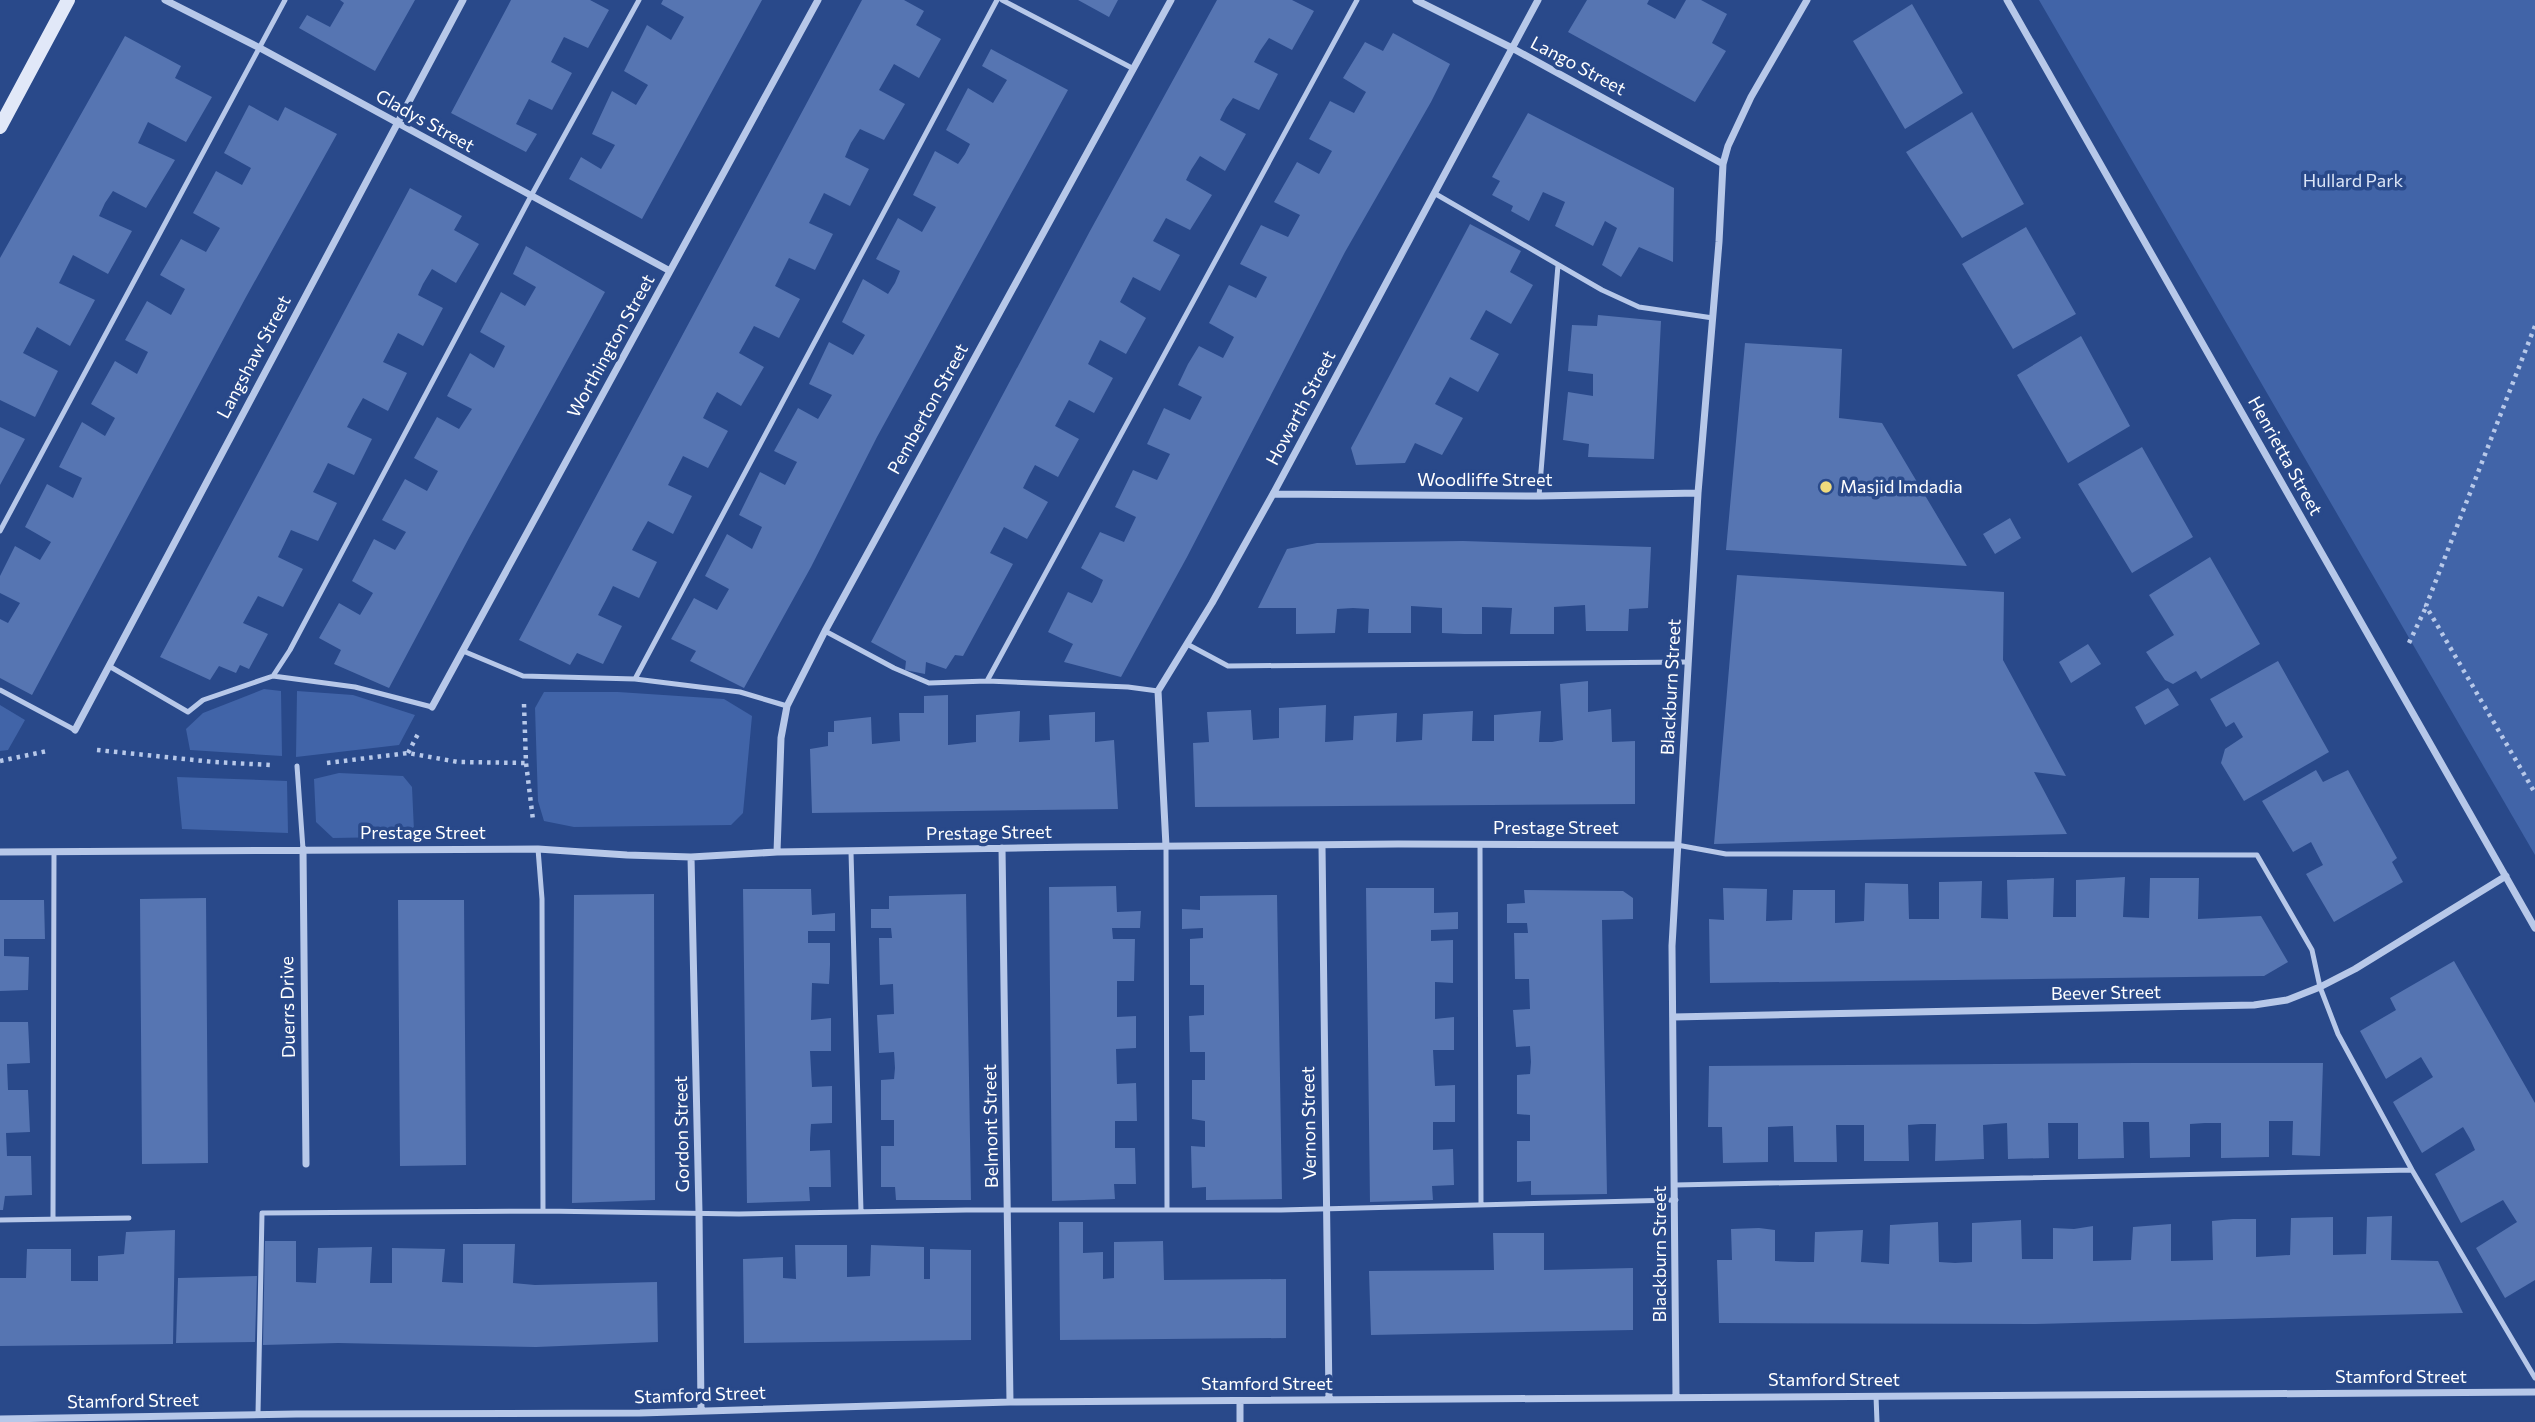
<svg xmlns="http://www.w3.org/2000/svg" width="2535" height="1422" viewBox="0 0 2535 1422" font-family="Commissioner,sans-serif">
  <style>
    .green { fill: #4164a8 }
    .building { fill: #5675b2 }
    .lines { fill: none; stroke-linecap: round; stroke-linejoin: round }
    .path { stroke: #b7c8e9; stroke-width: 4.5; stroke-dasharray: 3.5 5; stroke-linecap: butt }
    .lane { stroke: #b7c8e9; stroke-width: 5 }
    .street { stroke: #b7c8e9; stroke-width: 7 }
    .secondary { stroke: #e1e8f8; stroke-width: 14 }
    .poi-dot { fill: #f0db7d; stroke: #29498a; stroke-width: 2.5 }
    .labels { text-anchor: middle; stroke-width: 7; stroke-linejoin: round; paint-order: stroke }
    .street-label { font-size: 18px; fill: #fff; stroke: #29498a }
    .park-label { font-size: 18px; fill: #dbe5f7; stroke: #29498a }
    .poi-label { font-size: 18px; fill: #fff; stroke: #29498a; text-anchor: start }
  </style>
  <rect width="100%" height="100%" fill="#29498a"/>
  <!-- green -->
  <path class="green" d="M 2039,0 L 2535,0 L 2535,855 Z
    M 264,689 L 281,691 L 282,756 L 190,750 L 186,729 L 203,713 Z
    M 297,691 L 353,695 L 415,715 L 399,745 L 296,757 Z
    M 544,692 L 618,692 L 724,699 L 752,716 L 743,813 L 731,825 L 574,827 L 544,821 L 538,801 L 535,708 Z
    M 0,705 L 25,720 L 8,750 L 0,751 Z
    M 339,773 L 403,776 L 412,787 L 414,831 L 390,837 L 333,838 L 316,822 L 314,779 Z
    M 177,777 L 287,781 L 288,833 L 182,829 Z"/>
  <!-- building -->
  <path class="building" d="M 340,0 L 415,0 L 375,71 L 299,28 L 307,15 L 330,27 L 344,3 Z
    M 511,0 L 590,0 L 609,10 L 588,48 L 564,37 L 551,62 L 572,73 L 552,110 L 529,99 L 516,124 L 537,134 L 526,152 L 451,113 Z
    M 663,0 L 762,0 L 642,219 L 569,179 L 581,157 L 601,169 L 615,145 L 592,134 L 612,91 L 636,105 L 648,85 L 624,71 L 647,25 L 671,40 L 684,17 L 661,4 Z
    M 862,0 L 904,0 L 924,11 L 916,25 L 941,39 L 919,78 L 894,64 L 879,90 L 905,104 L 884,140 L 860,129 L 851,143 L 845,157 L 869,169 L 850,206 L 824,193 L 809,223 L 833,234 L 815,270 L 789,258 L 775,286 L 800,299 L 779,338 L 754,326 L 739,353 L 764,367 L 741,406 L 717,392 L 709,406 L 703,418 L 728,431 L 708,468 L 683,456 L 668,485 L 692,496 L 673,534 L 648,521 L 640,535 L 632,550 L 657,562 L 639,598 L 613,586 L 606,600 L 598,615 L 622,626 L 603,664 L 577,653 L 570,665 L 519,640 Z
    M 1078,0 L 1118,0 L 1109,17 Z
    M 1217,0 L 1292,0 L 1314,11 L 1292,50 L 1269,38 L 1260,51 L 1254,62 L 1278,74 L 1259,110 L 1233,98 L 1226,108 L 1220,120 L 1246,134 L 1225,171 L 1200,156 L 1191,170 L 1186,180 L 1212,195 L 1190,230 L 1166,218 L 1153,241 L 1180,255 L 1160,291 L 1133,277 L 1120,302 L 1146,318 L 1126,354 L 1100,340 L 1088,364 L 1113,378 L 1094,413 L 1069,400 L 1055,426 L 1079,439 L 1058,477 L 1035,465 L 1029,476 L 1023,488 L 1048,502 L 1027,539 L 1004,527 L 990,553 L 1013,564 L 963,656 L 955,655 L 946,669 L 926,662 L 925,674 L 905,670 L 906,661 L 871,642 L 1090,231 Z
    M 1587,0 L 1649,0 L 1647,4 L 1675,19 L 1686,0 L 1701,0 L 1727,14 L 1712,43 L 1726,51 L 1695,102 L 1568,32 Z
    M 1912,4 L 1963,93 L 1905,129 L 1853,41 Z
    M 1393,33 L 1450,64 L 1431,102 L 1345,252 L 1187,557 L 1121,677 L 1064,662 L 1073,644 L 1048,632 L 1068,592 L 1092,603 L 1097,594 L 1103,580 L 1081,568 L 1100,532 L 1124,542 L 1136,517 L 1115,507 L 1133,470 L 1157,480 L 1170,454 L 1147,444 L 1164,408 L 1190,420 L 1202,397 L 1178,385 L 1188,364 L 1199,346 L 1223,358 L 1234,337 L 1209,323 L 1229,285 L 1256,298 L 1267,277 L 1240,264 L 1261,225 L 1288,237 L 1300,215 L 1274,202 L 1297,162 L 1319,174 L 1332,151 L 1309,139 L 1330,101 L 1354,113 L 1366,92 L 1343,78 L 1365,42 L 1383,51 Z
    M 125,36 L 181,66 L 175,78 L 212,97 L 186,142 L 148,122 L 138,143 L 175,160 L 146,208 L 113,191 L 105,203 L 99,216 L 132,231 L 108,274 L 73,255 L 59,283 L 95,300 L 70,346 L 37,327 L 23,353 L 58,371 L 35,417 L 0,400 L 0,258 Z
    M 991,49 L 1068,90 L 877,437 L 811,567 L 744,688 L 690,661 L 696,651 L 671,639 L 694,598 L 717,610 L 729,589 L 705,576 L 727,534 L 752,549 L 762,527 L 739,515 L 760,472 L 785,485 L 797,462 L 774,451 L 798,408 L 818,419 L 832,395 L 809,384 L 829,342 L 853,355 L 865,335 L 842,322 L 863,279 L 888,294 L 895,283 L 900,271 L 876,259 L 898,218 L 922,232 L 936,207 L 913,195 L 935,151 L 958,164 L 965,154 L 970,144 L 946,130 L 968,88 L 993,103 L 1007,80 L 982,66 Z
    M 249,105 L 278,121 L 285,107 L 337,134 L 246,297 L 32,695 L 0,678 L 0,619 L 8,623 L 20,603 L 0,593 L 0,576 L 15,546 L 40,560 L 51,542 L 25,527 L 47,484 L 73,498 L 82,478 L 59,467 L 82,422 L 105,436 L 115,418 L 91,404 L 115,361 L 137,374 L 148,352 L 125,340 L 147,301 L 171,315 L 185,289 L 160,275 L 181,239 L 206,252 L 220,228 L 193,213 L 216,171 L 242,185 L 251,168 L 224,153 Z
    M 1972,112 L 2024,204 L 1962,238 L 1906,152 Z
    M 1528,113 L 1674,188 L 1673,262 L 1639,247 L 1621,277 L 1602,265 L 1617,228 L 1605,221 L 1593,246 L 1555,226 L 1565,202 L 1543,192 L 1529,221 L 1511,211 L 1513,206 L 1492,195 L 1500,181 L 1492,177 Z
    M 410,188 L 462,216 L 454,230 L 479,244 L 456,283 L 432,269 L 423,284 L 418,295 L 443,308 L 423,346 L 398,333 L 383,362 L 407,373 L 388,411 L 363,398 L 355,412 L 347,427 L 372,439 L 354,475 L 328,463 L 321,477 L 313,492 L 337,503 L 318,541 L 291,530 L 278,557 L 303,569 L 283,607 L 258,596 L 243,623 L 268,634 L 249,669 L 240,665 L 236,673 L 219,666 L 210,680 L 160,657 Z
    M 1470,224 L 1521,251 L 1510,272 L 1533,285 L 1511,324 L 1486,310 L 1470,339 L 1499,354 L 1478,392 L 1450,377 L 1435,404 L 1463,418 L 1442,455 L 1415,443 L 1405,463 L 1356,465 L 1351,448 Z
    M 2026,227 L 2076,314 L 2013,349 L 1962,264 Z
    M 526,246 L 605,292 L 469,538 L 389,688 L 334,664 L 341,650 L 319,638 L 339,603 L 360,615 L 367,603 L 373,593 L 352,581 L 374,539 L 395,550 L 406,532 L 382,520 L 405,479 L 427,491 L 438,471 L 414,458 L 437,417 L 459,429 L 472,409 L 447,396 L 470,353 L 494,368 L 505,346 L 480,332 L 501,292 L 525,306 L 536,287 L 513,274 Z
    M 1598,315 L 1661,321 L 1654,459 L 1588,457 L 1589,444 L 1563,440 L 1568,392 L 1593,396 L 1593,374 L 1568,371 L 1572,325 L 1597,326 Z
    M 2081,336 L 2130,426 L 2068,463 L 2017,375 Z
    M 1745,343 L 1842,349 L 1839,418 L 1882,423 L 1967,566 L 1726,550 Z
    M 0,427 L 25,439 L 0,485 Z
    M 2142,447 L 2193,537 L 2132,573 L 2078,484 Z
    M 2010,518 L 2021,538 L 1995,554 L 1983,534 Z
    M 1463,541 L 1651,547 L 1648,608 L 1629,609 L 1628,631 L 1586,631 L 1585,605 L 1554,607 L 1554,634 L 1510,634 L 1512,608 L 1482,607 L 1482,634 L 1464,634 L 1442,633 L 1442,608 L 1411,606 L 1411,633 L 1368,633 L 1369,609 L 1353,608 L 1337,609 L 1335,633 L 1296,634 L 1296,608 L 1258,608 L 1287,549 L 1317,543 Z
    M 2210,557 L 2260,644 L 2201,679 L 2196,671 L 2173,684 L 2165,680 L 2146,652 L 2174,635 L 2149,595 Z
    M 1737,575 L 2004,592 L 2003,660 L 2066,776 L 2034,772 L 2067,834 L 1714,844 Z
    M 2088,644 L 2101,664 L 2071,683 L 2059,662 Z
    M 2278,661 L 2329,752 L 2244,801 L 2221,763 L 2225,749 L 2243,737 L 2234,722 L 2226,727 L 2210,699 Z
    M 1588,681 L 1588,712 L 1611,709 L 1612,742 L 1635,741 L 1635,804 L 1195,807 L 1193,743 L 1209,742 L 1207,712 L 1251,710 L 1253,740 L 1279,738 L 1279,708 L 1326,705 L 1325,742 L 1353,740 L 1354,716 L 1397,713 L 1396,742 L 1422,740 L 1423,714 L 1473,711 L 1472,741 L 1494,741 L 1494,715 L 1541,711 L 1539,742 L 1552,742 L 1563,740 L 1560,684 Z
    M 2168,688 L 2179,705 L 2145,725 L 2135,707 Z
    M 948,695 L 948,745 L 976,742 L 976,715 L 1020,711 L 1019,742 L 1050,740 L 1049,715 L 1095,712 L 1095,742 L 1114,740 L 1118,809 L 812,813 L 810,749 L 828,746 L 828,732 L 834,732 L 834,721 L 871,717 L 872,744 L 900,741 L 899,713 L 924,713 L 924,696 Z
    M 2316,770 L 2323,782 L 2348,770 L 2397,858 L 2392,862 L 2403,882 L 2334,922 L 2306,874 L 2323,865 L 2311,842 L 2293,852 L 2262,801 Z
    M 2125,877 L 2123,917 L 2149,918 L 2150,878 L 2199,878 L 2198,919 L 2261,916 L 2288,962 L 2264,976 L 1710,983 L 1709,919 L 1724,920 L 1723,888 L 1767,889 L 1766,921 L 1792,920 L 1793,890 L 1835,890 L 1835,923 L 1864,921 L 1865,883 L 1908,884 L 1909,919 L 1939,919 L 1939,882 L 1982,881 L 1981,918 L 2008,919 L 2007,880 L 2054,878 L 2053,917 L 2076,917 L 2076,880 Z
    M 1116,886 L 1117,912 L 1141,911 L 1140,928 L 1112,928 L 1113,939 L 1135,939 L 1134,981 L 1117,981 L 1117,1017 L 1136,1016 L 1136,1048 L 1116,1049 L 1117,1084 L 1136,1083 L 1137,1121 L 1115,1121 L 1115,1148 L 1135,1148 L 1136,1184 L 1114,1184 L 1115,1199 L 1052,1201 L 1049,887 Z
    M 1366,888 L 1434,888 L 1434,913 L 1458,912 L 1458,929 L 1431,930 L 1431,941 L 1453,940 L 1453,983 L 1435,982 L 1435,1019 L 1454,1017 L 1454,1050 L 1433,1050 L 1435,1086 L 1455,1085 L 1455,1122 L 1433,1122 L 1433,1150 L 1453,1149 L 1454,1185 L 1432,1186 L 1433,1200 L 1370,1202 Z
    M 743,889 L 811,889 L 812,915 L 835,913 L 835,931 L 808,931 L 808,943 L 830,943 L 830,965 L 829,984 L 812,983 L 811,1020 L 831,1018 L 831,1051 L 810,1051 L 812,1087 L 832,1086 L 832,1123 L 811,1124 L 810,1139 L 810,1151 L 830,1150 L 831,1187 L 809,1187 L 810,1201 L 747,1203 Z
    M 1524,890 L 1623,891 L 1633,898 L 1633,919 L 1602,920 L 1607,1194 L 1531,1195 L 1531,1181 L 1517,1182 L 1517,1141 L 1530,1141 L 1530,1115 L 1517,1114 L 1517,1075 L 1530,1074 L 1531,1062 L 1530,1046 L 1516,1047 L 1513,1010 L 1530,1009 L 1529,979 L 1515,979 L 1514,933 L 1528,933 L 1527,923 L 1507,923 L 1507,904 L 1525,903 Z
    M 654,894 L 655,1200 L 572,1203 L 574,895 Z
    M 966,894 L 971,1200 L 896,1200 L 895,1187 L 881,1187 L 881,1146 L 894,1146 L 894,1120 L 881,1120 L 881,1080 L 894,1079 L 895,1068 L 894,1052 L 879,1053 L 877,1015 L 894,1014 L 893,984 L 880,985 L 879,938 L 892,938 L 891,928 L 871,928 L 871,909 L 889,909 L 889,896 Z
    M 1277,895 L 1282,1199 L 1206,1200 L 1206,1187 L 1192,1188 L 1191,1146 L 1205,1147 L 1205,1121 L 1192,1119 L 1192,1080 L 1205,1080 L 1205,1052 L 1190,1052 L 1189,1016 L 1204,1015 L 1204,985 L 1190,985 L 1190,939 L 1203,938 L 1203,928 L 1182,929 L 1182,909 L 1200,910 L 1200,896 Z
    M 206,898 L 208,1163 L 142,1164 L 140,899 Z
    M 0,900 L 44,900 L 45,939 L 4,939 L 4,956 L 29,957 L 28,990 L 0,991 Z
    M 398,900 L 464,900 L 466,1165 L 400,1166 Z
    M 2454,961 L 2535,1103 L 2535,1280 L 2505,1298 L 2476,1248 L 2517,1222 L 2503,1200 L 2461,1223 L 2435,1174 L 2475,1150 L 2470,1139 L 2463,1127 L 2422,1153 L 2393,1102 L 2433,1077 L 2421,1057 L 2386,1079 L 2360,1031 L 2396,1010 L 2390,998 Z
    M 0,1022 L 28,1022 L 30,1063 L 7,1064 L 8,1090 L 28,1090 L 30,1132 L 6,1133 L 7,1156 L 31,1156 L 32,1195 L 5,1196 L 3,1210 L 0,1210 Z
    M 2136,1063 L 2323,1063 L 2320,1156 L 2292,1155 L 2293,1121 L 2269,1121 L 2269,1157 L 2221,1158 L 2221,1123 L 2205,1123 L 2190,1124 L 2190,1157 L 2150,1158 L 2149,1122 L 2123,1122 L 2124,1158 L 2078,1159 L 2078,1123 L 2048,1123 L 2049,1158 L 2008,1159 L 2007,1123 L 1983,1125 L 1984,1159 L 1935,1161 L 1936,1124 L 1921,1124 L 1908,1125 L 1909,1161 L 1864,1161 L 1864,1125 L 1836,1125 L 1837,1162 L 1794,1162 L 1793,1126 L 1768,1127 L 1768,1162 L 1723,1163 L 1722,1127 L 1708,1127 L 1709,1066 Z
    M 2392,1216 L 2391,1260 L 2438,1261 L 2463,1313 L 2036,1324 L 1719,1323 L 1717,1260 L 1732,1260 L 1731,1229 L 1759,1228 L 1775,1230 L 1775,1261 L 1799,1262 L 1814,1262 L 1815,1232 L 1863,1230 L 1861,1262 L 1889,1264 L 1890,1225 L 1938,1222 L 1939,1262 L 1955,1263 L 1972,1262 L 1972,1223 L 2021,1220 L 2022,1259 L 2053,1259 L 2053,1228 L 2074,1229 L 2093,1226 L 2093,1261 L 2131,1260 L 2133,1227 L 2171,1224 L 2171,1261 L 2213,1260 L 2212,1221 L 2233,1219 L 2256,1219 L 2256,1257 L 2290,1255 L 2291,1218 L 2333,1217 L 2333,1255 L 2366,1254 L 2367,1217 Z
    M 1059,1222 L 1083,1222 L 1083,1253 L 1103,1252 L 1103,1279 L 1114,1278 L 1114,1242 L 1163,1241 L 1164,1280 L 1286,1279 L 1286,1338 L 1060,1340 Z
    M 175,1230 L 173,1344 L 0,1346 L 0,1278 L 26,1278 L 27,1249 L 71,1249 L 71,1281 L 98,1281 L 98,1256 L 124,1254 L 126,1232 Z
    M 1493,1233 L 1544,1233 L 1544,1270 L 1633,1268 L 1633,1330 L 1371,1335 L 1369,1271 L 1494,1270 Z
    M 265,1241 L 296,1241 L 296,1282 L 316,1283 L 318,1248 L 372,1247 L 370,1283 L 392,1283 L 392,1248 L 445,1249 L 442,1282 L 463,1283 L 463,1244 L 515,1244 L 513,1283 L 535,1285 L 657,1282 L 658,1342 L 536,1347 L 338,1343 L 263,1345 Z
    M 795,1245 L 847,1245 L 847,1277 L 870,1276 L 871,1245 L 924,1247 L 924,1279 L 930,1279 L 930,1249 L 971,1250 L 971,1340 L 744,1343 L 743,1259 L 783,1257 L 783,1278 L 796,1279 Z
    M 257,1276 L 255,1342 L 176,1343 L 178,1278 Z"/>
  <g class="lines">
    <!-- path -->
    <path class="path" d="M 2535,326 L 2426,606 L 2535,793
      M 2409,643 L 2426,607
      M 524,704 L 526,763 L 533,820
      M 97,750 L 214,762 L 270,765
      M 408,753 L 419,732
      M 0,761 L 47,751
      M 327,763 L 408,753 L 458,762 L 526,763"/>
    <!-- lane -->
    <path class="lane" d="M 1002,0 L 1132,68
      M 1434,193 L 1602,290 L 1639,307 L 1713,318
      M 1539,496 L 1558,265
      M 0,531 L 285,0
      M 825,631 L 894,668 L 929,683 L 987,681 L 1128,687 L 1158,691
      M 1187,644 L 1228,666 L 1688,662
      M 463,651 L 523,676 L 635,679 L 740,692 L 787,706
      M 109,666 L 188,712 L 203,700 L 273,676 L 355,687 L 432,707
      M 273,676 L 290,650 L 531,196 L 639,0
      M 635,679 L 997,0
      M 987,681 L 1357,0
      M 0,690 L 75,730
      M 297,766 L 303,849
      M 1480,844 L 1481,1204
      M 1677,845 L 1726,854 L 2257,855 L 2312,950 L 2320,987 L 2338,1034 L 2412,1170 L 2535,1378
      M 1166,846 L 1167,1209
      M 538,849 L 542,899 L 543,1211
      M 851,852 L 861,1211
      M 1675,1185 L 2412,1170
      M 53,1219 L 54,852
      M 0,1220 L 129,1218
      M 1876,1396 L 1877,1422
      M 258,1414 L 262,1213 L 543,1211 L 739,1214 L 966,1210 L 1281,1210 L 1676,1200"/>
    <!-- street -->
    <path class="street" d="M 165,0 L 260,48 L 670,271
      M 1416,0 L 1512,48 L 1723,164
      M 2007,0 L 2535,928
      M 1273,494 L 1539,496 L 1698,493
      M 432,707 L 818,0
      M 75,730 L 463,0
      M 1166,846 L 1158,691 L 1212,603 L 1273,494 L 1538,0
      M 1322,846 L 1329,1400
      M 1002,848 L 1010,1402
      M 303,849 L 306,1164
      M 0,852 L 538,849 L 627,855 L 691,857 L 777,852 L 1076,847 L 1398,844 L 1677,845
      M 777,852 L 781,738 L 787,706 L 825,631 L 1171,0
      M 691,857 L 699,1212 L 701,1410
      M 1673,1017 L 2254,1005 L 2287,1000 L 2320,987 L 2355,969 L 2506,876
      M 1676,1397 L 1672,946 L 1698,493 L 1719,242 L 1723,164 L 1728,146 L 1751,97 L 1807,0
      M 1240,1401 L 1240,1422
      M 0,1419 L 296,1414 L 640,1413 L 1010,1402 L 2535,1392"/>
    <!-- secondary -->
    <path class="secondary" d="M 0,127 L 68,0"/>
  </g>
  <!-- markers -->
  <circle class="poi-dot" cx="1826" cy="487" r="7"/>
  <g class="labels">
    <!-- street labels -->
    <g class="street-label">
      <text transform="translate(1578 66) rotate(28)" y="6">Lango Street</text>
      <text transform="translate(425 121) rotate(29)" y="6">Gladys Street</text>
      <text transform="translate(611 346) rotate(-61)" y="6">Worthington Street</text>
      <text transform="translate(254 357) rotate(-62)" y="6">Langshaw Street</text>
      <text transform="translate(1301 408) rotate(-62)" y="6">Howarth Street</text>
      <text transform="translate(928 409) rotate(-61)" y="6">Pemberton Street</text>
      <text transform="translate(2285 456) rotate(61)" y="6">Henrietta Street</text>
      <text x="1485" y="486">Woodliffe Street</text>
      <text transform="translate(1671 687) rotate(-87)" y="6">Blackburn Street</text>
      <text x="1556" y="834">Prestage Street</text>
      <text x="423" y="839">Prestage Street</text>
      <text transform="translate(989 833) rotate(-1)" y="6">Prestage Street</text>
      <text transform="translate(2106 993) rotate(-1)" y="6">Beever Street</text>
      <text transform="translate(288 1007) rotate(-91)" y="6">Duerrs Drive</text>
      <text transform="translate(1309 1123) rotate(-91)" y="6">Vernon Street</text>
      <text transform="translate(991 1126) rotate(-91)" y="6">Belmont Street</text>
      <text transform="translate(682 1134) rotate(-91)" y="6">Gordon Street</text>
      <text transform="translate(1660 1254) rotate(-90)" y="6">Blackburn Street</text>
      <text x="2401" y="1383">Stamford Street</text>
      <text x="1834" y="1386">Stamford Street</text>
      <text x="1267" y="1390">Stamford Street</text>
      <text transform="translate(700 1395) rotate(-2)" y="6">Stamford Street</text>
      <text transform="translate(133 1401) rotate(-1)" y="6">Stamford Street</text>
    </g>
    <!-- park labels -->
    <g class="park-label">
      <text x="2353" y="187">Hullard Park</text>
    </g>
    <!-- poi labels -->
    <g class="poi-label">
      <text x="1840" y="493">Masjid Imdadia</text>
    </g>
  </g>
</svg>
